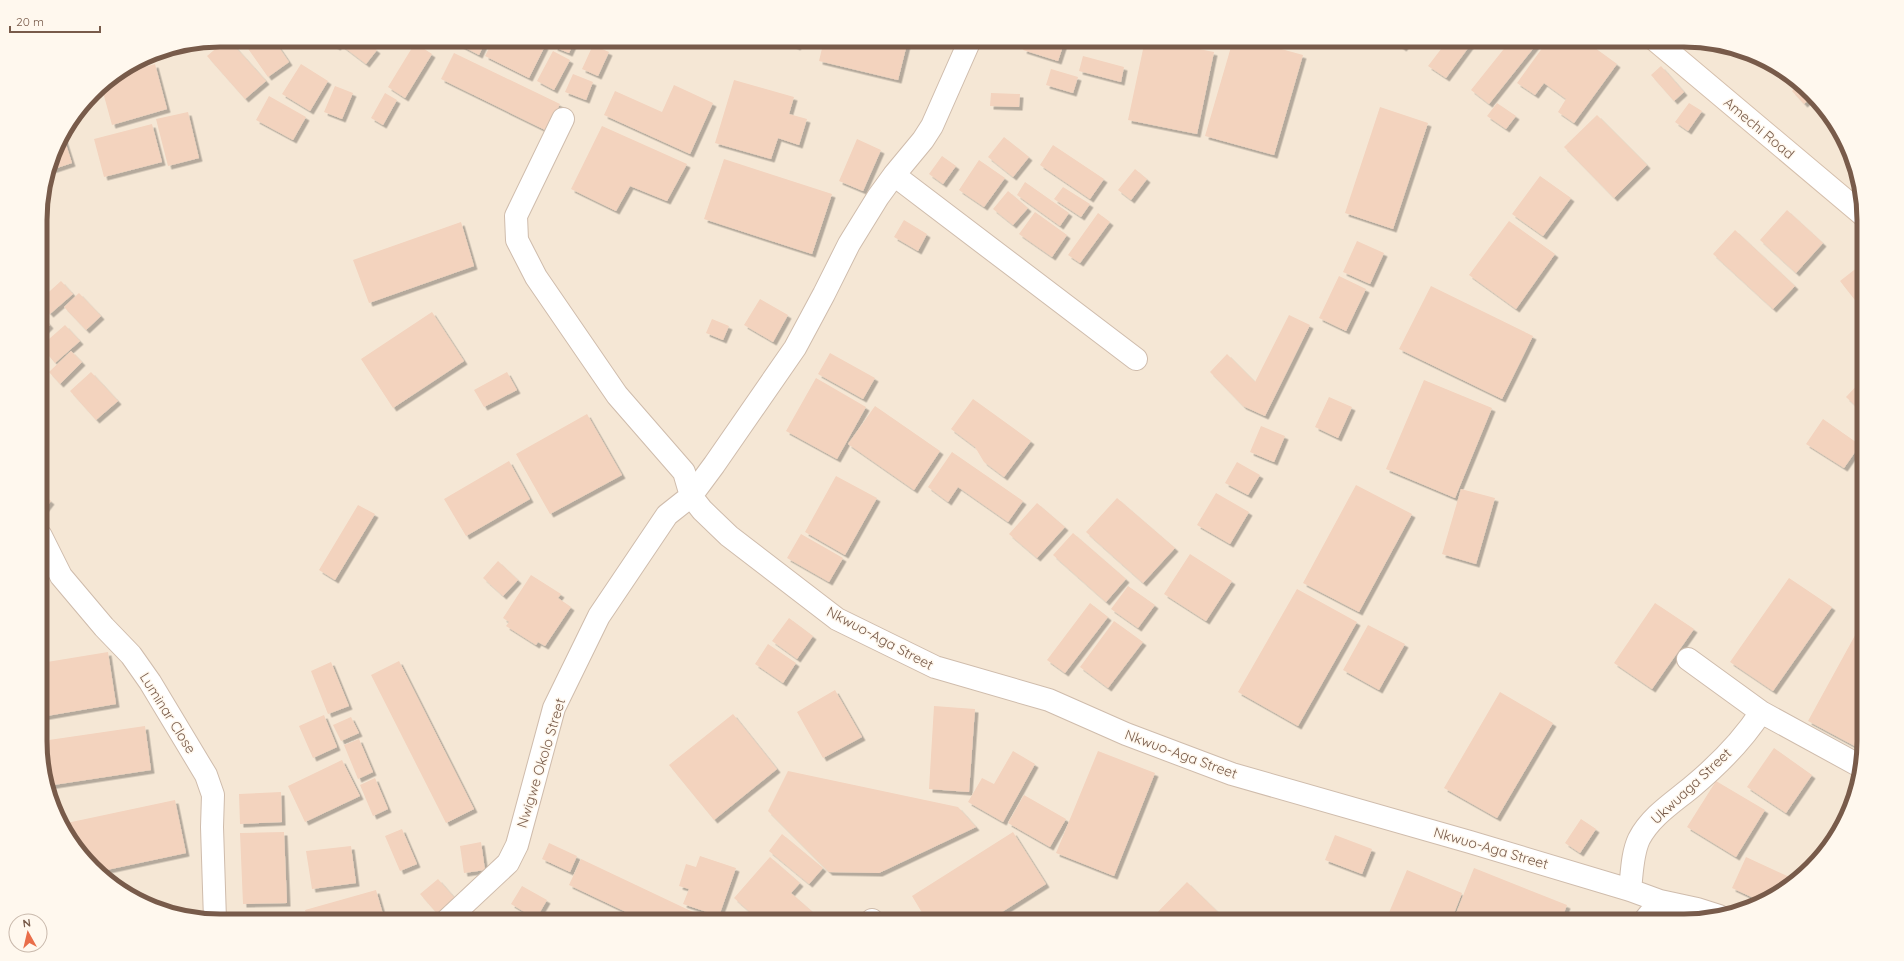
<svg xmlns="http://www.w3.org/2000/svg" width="1904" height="961" viewBox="0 0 1904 961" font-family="Quicksand,sans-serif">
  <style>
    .residential { fill: #f5e7d5 }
    .building { fill: #f3d3be; filter: url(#shadow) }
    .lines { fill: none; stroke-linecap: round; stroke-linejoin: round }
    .street-casing { stroke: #cfbcac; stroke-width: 24 }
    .secondary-casing { stroke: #d5bfac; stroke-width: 24 }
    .street { stroke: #fff; stroke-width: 22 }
    .secondary { stroke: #fff; stroke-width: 22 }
    .labels { text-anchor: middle; stroke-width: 3; stroke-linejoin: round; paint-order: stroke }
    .street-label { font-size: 14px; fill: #785b4a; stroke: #fff8ee }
    .rim { fill: none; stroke: #785b4a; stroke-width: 5 }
  </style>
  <defs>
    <filter id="shadow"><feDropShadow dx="3.5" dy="3.5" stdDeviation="0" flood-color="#0004"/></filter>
  </defs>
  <rect width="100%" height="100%" fill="#fdf5e7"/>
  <!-- residential -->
  <path class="residential" d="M 220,40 L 1684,40 L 1763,59 L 1802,85 L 1833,120 L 1862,197 L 1864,741 L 1845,820 L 1819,860 L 1784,891 L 1741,911 L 1695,921 L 220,921 L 141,902 L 77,850 L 54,809 L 42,764 L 40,208 L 59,140 L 101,85 L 152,54 Z"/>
  <!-- building -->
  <path class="building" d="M 226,40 L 229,40 L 266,81 L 245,99 L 207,56 Z
    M 242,40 L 274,40 L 289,62 L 268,77 Z
    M 325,40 L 342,40 L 337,47 Z
    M 345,40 L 363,40 L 377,50 L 366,64 L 341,45 Z
    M 457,40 L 486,40 L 479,55 L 456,43 Z
    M 493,40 L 533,40 L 545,46 L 529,78 L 485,56 Z
    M 557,40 L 575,40 L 569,53 L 554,47 Z
    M 782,40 L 800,40 L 797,47 Z
    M 824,40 L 908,40 L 898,80 L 819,61 Z
    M 1027,40 L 1065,40 L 1058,61 L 1023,50 Z
    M 1145,40 L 1154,40 L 1214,52 L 1197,134 L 1128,120 Z
    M 1233,40 L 1249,40 L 1303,55 L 1274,155 L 1205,136 Z
    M 1392,40 L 1409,40 L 1403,48 Z
    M 1448,40 L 1474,40 L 1446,78 L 1428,66 Z
    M 1511,40 L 1540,40 L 1489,104 L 1471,90 Z
    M 1548,40 L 1584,40 L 1617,64 L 1574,123 L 1558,112 L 1566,99 L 1544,83 L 1535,95 L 1517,83 Z
    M 415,43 L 432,54 L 405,98 L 388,87 Z
    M 593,45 L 609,52 L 598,76 L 582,69 Z
    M 553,51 L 570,60 L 554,90 L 537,81 Z
    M 454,53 L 560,104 L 547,131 L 441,79 Z
    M 1083,56 L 1124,67 L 1121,82 L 1079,71 Z
    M 155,64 L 167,109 L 112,125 L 101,85 L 117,75 Z
    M 301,64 L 328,81 L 310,111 L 282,94 Z
    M 1661,66 L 1684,92 L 1674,101 L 1651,75 Z
    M 1051,69 L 1078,77 L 1073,93 L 1046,85 Z
    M 573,74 L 593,82 L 586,100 L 565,92 Z
    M 734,80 L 794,97 L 789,114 L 807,119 L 799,145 L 778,138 L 771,159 L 715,143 Z
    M 1800,83 L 1813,96 L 1804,104 L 1792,91 Z
    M 674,85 L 713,103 L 690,154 L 604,115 L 615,91 L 662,112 Z
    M 335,86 L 353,93 L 342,119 L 324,112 Z
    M 385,93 L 397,100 L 383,125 L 371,118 Z
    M 991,93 L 1020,94 L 1019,107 L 990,106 Z
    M 269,96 L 306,117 L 293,140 L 256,120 Z
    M 1497,103 L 1516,116 L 1506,129 L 1487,116 Z
    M 1689,103 L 1702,111 L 1688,131 L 1675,122 Z
    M 1380,107 L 1428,123 L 1393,229 L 1345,213 Z
    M 188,112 L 199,158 L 168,166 L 156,119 Z
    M 1597,115 L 1647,165 L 1614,198 L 1564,147 Z
    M 152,124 L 162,162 L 104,177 L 94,139 Z
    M 602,126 L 687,164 L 667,201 L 630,186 L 616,211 L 571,189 Z
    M 63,135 L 72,163 L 51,170 L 59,140 Z
    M 1004,137 L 1029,157 L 1013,177 L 988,157 Z
    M 857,139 L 881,150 L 863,191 L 839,181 Z
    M 1053,145 L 1104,179 L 1090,199 L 1040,165 Z
    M 942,156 L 956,166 L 943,184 L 929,174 Z
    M 724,159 L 832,194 L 812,254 L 704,219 Z
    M 979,160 L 1005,178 L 984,207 L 959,190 Z
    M 1135,169 L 1147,179 L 1131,200 L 1118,190 Z
    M 1540,176 L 1571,198 L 1543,236 L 1512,214 Z
    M 1025,182 L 1069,213 L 1060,226 L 1017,195 Z
    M 1063,187 L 1090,204 L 1081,217 L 1054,199 Z
    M 1008,191 L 1028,208 L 1013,225 L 993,209 Z
    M 1787,210 L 1823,243 L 1796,273 L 1760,240 Z
    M 1035,212 L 1067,235 L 1052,257 L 1019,234 Z
    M 1098,213 L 1110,222 L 1080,263 L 1068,255 Z
    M 904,220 L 927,234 L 918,251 L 894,237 Z
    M 1509,221 L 1555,254 L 1516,309 L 1469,275 Z
    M 461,222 L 474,266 L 369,303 L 353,260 Z
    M 1735,230 L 1795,286 L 1773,309 L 1713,254 Z
    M 1357,241 L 1384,253 L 1370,284 L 1343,272 Z
    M 1863,263 L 1863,302 L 1859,305 L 1840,281 Z
    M 1339,276 L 1366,289 L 1346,331 L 1319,318 Z
    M 61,281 L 73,294 L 50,314 L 41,304 L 41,299 Z
    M 1431,286 L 1533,336 L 1502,399 L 1399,349 Z
    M 79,293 L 101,316 L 86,330 L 64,307 Z
    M 760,299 L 788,315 L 773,342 L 744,325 Z
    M 432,312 L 464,361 L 393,408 L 361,359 Z
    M 41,315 L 50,325 L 41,334 Z
    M 1289,315 L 1310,325 L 1265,416 L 1243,406 L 1210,372 L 1227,354 L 1255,382 Z
    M 712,319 L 729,326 L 723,340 L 706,333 Z
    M 65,325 L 80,341 L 55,363 L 41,346 Z
    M 71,351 L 82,362 L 60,384 L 49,372 Z
    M 830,353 L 875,378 L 863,399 L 818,374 Z
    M 91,372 L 118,401 L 96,420 L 70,391 Z
    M 507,372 L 517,390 L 484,407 L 474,390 Z
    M 816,378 L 866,407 L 837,459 L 786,431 Z
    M 1863,379 L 1863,413 L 1846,397 Z
    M 1424,380 L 1492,408 L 1455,498 L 1386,469 Z
    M 1329,397 L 1352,407 L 1338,438 L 1315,427 Z
    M 973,399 L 1031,441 L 1004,477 L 984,462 L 975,447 L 951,429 Z
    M 875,406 L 940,451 L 914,490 L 848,444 Z
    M 587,414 L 622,475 L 550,514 L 516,454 Z
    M 1823,419 L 1860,445 L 1844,468 L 1806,444 Z
    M 1261,426 L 1285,436 L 1274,462 L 1250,452 Z
    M 952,452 L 1023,501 L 1008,522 L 958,487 L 948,502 L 928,487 Z
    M 509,461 L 530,499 L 466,536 L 444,499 Z
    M 1237,462 L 1260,475 L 1248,495 L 1225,483 Z
    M 836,476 L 877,498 L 845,555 L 805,532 Z
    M 1356,485 L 1412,514 L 1359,612 L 1303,583 Z
    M 1461,489 L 1495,498 L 1476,564 L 1442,554 Z
    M 41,493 L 51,501 L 41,514 Z
    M 1216,493 L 1249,512 L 1230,544 L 1197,525 Z
    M 1117,498 L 1175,548 L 1143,583 L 1086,532 Z
    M 1037,503 L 1065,527 L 1037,558 L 1009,534 Z
    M 358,505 L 375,514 L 335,580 L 319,570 Z
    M 1073,533 L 1126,579 L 1106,602 L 1053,555 Z
    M 801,534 L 843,558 L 829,582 L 787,558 Z
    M 1190,554 L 1232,581 L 1206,621 L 1164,594 Z
    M 498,561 L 518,580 L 503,596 L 483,578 Z
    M 531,575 L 561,594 L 558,598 L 571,607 L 545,646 L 538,642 L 536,645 L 506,626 L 509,622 L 503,618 Z
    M 1789,578 L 1832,607 L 1773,691 L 1730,662 Z
    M 1128,586 L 1155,605 L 1138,628 L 1111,609 Z
    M 1297,589 L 1357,622 L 1298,726 L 1238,692 Z
    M 1090,603 L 1108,617 L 1065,673 L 1047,660 Z
    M 1655,603 L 1694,629 L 1652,689 L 1614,663 Z
    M 789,618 L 813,636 L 797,659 L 772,641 Z
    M 1864,619 L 1864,741 L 1862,750 L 1808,721 Z
    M 1114,621 L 1143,642 L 1108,688 L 1080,667 Z
    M 1368,625 L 1405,644 L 1379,690 L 1343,670 Z
    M 768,644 L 796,663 L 783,683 L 755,664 Z
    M 108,652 L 116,704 L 41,717 L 41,663 Z
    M 399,661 L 474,809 L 446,823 L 371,675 Z
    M 331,662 L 349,706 L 328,714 L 311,671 Z
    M 835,690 L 862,737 L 823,758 L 797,712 Z
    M 1500,692 L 1553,723 L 1497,818 L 1444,788 Z
    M 934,706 L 975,709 L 969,792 L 929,789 Z
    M 733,714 L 777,769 L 714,820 L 669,765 Z
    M 324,715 L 337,747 L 313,758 L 299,726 Z
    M 351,717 L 359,733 L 341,741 L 333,725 Z
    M 145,726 L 151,770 L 47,786 L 42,764 L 42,741 Z
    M 359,739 L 373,772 L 358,779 L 344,745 Z
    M 1774,748 L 1812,775 L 1786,813 L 1747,787 Z
    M 1013,751 L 1035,764 L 1003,822 L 968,802 L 982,778 L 994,784 Z
    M 1098,751 L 1155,773 L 1114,876 L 1056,853 Z
    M 342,760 L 360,796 L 305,822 L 288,786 Z
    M 788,771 L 958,807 L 976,827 L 879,873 L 829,872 L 768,811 Z
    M 375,778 L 388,809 L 373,816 L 360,785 Z
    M 1716,781 L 1765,810 L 1736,857 L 1687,827 Z
    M 281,792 L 282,822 L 240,824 L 239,794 Z
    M 1024,795 L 1066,819 L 1050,847 L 1008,823 Z
    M 175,800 L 186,853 L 102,871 L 77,850 L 62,824 Z
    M 1581,819 L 1596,829 L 1580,853 L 1565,843 Z
    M 402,829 L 417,864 L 400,871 L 385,836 Z
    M 284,832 L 287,903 L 243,904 L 240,833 Z
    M 1013,832 L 1046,884 L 988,921 L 927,921 L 912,896 Z
    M 782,834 L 823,868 L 809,884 L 769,851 Z
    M 1335,835 L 1372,849 L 1362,874 L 1325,860 Z
    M 481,842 L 485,870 L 464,873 L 460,846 Z
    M 549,843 L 577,856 L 570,872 L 542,859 Z
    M 351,846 L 356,883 L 312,889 L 306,851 Z
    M 700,856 L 736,868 L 719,916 L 683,904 L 689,889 L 679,886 L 686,864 L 696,867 Z
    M 770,857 L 800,883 L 791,893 L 823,921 L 760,921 L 734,898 Z
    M 1746,857 L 1796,880 L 1784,891 L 1762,902 L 1732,888 Z
    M 581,859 L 712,921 L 645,921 L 569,885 Z
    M 1474,868 L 1567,905 L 1561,921 L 1453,921 Z
    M 1407,870 L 1462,893 L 1451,921 L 1402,921 L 1388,915 Z
    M 438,879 L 459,903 L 441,918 L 420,894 Z
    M 1187,882 L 1222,916 L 1217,921 L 1149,921 Z
    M 522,886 L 547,900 L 536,919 L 511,904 Z
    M 376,890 L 385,921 L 308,921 L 305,910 Z
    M 1672,909 L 1691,921 L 1664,921 Z"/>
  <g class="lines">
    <defs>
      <path id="street" d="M 563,119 L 516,216 L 517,240 L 536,277 L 617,395 L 684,472 L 691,496 L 702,510 L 729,536 L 837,619 L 935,667 L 1049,700 L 1126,734 L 1232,774 L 1470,842 L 1630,890 L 1660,901 L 1697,909 L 1719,916
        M 894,175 L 1136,359
        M 41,536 L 61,576 L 104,627 L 131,655 L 150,682 L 206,775 L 213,795 L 212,827 L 215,920
        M 1688,659 L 1761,712 L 1858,765
        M 1630,890 C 1632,873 1632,854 1639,839 C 1651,816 1674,802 1693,786 C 1718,765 1743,740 1761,712
        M 872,920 L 873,921
        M 446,921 L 508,863 L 517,845 L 554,708 L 599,616 L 667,515 L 691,496 L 714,465 L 795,348 L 824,294 L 849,244 L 878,197 L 894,175 L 923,140 L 932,126 L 970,40
        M 1644,921 L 1660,901"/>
      <path id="secondary" d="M 1655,40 L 1863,215"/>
    </defs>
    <!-- street casing -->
    <use href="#street" class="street-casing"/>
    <!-- secondary casing -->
    <use href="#secondary" class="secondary-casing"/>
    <!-- street -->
    <use href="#street" class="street"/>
    <!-- secondary -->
    <use href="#secondary" class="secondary"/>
  </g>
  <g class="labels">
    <!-- street labels -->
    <g class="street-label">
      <text transform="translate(1759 128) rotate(40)" y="5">Amechi Road</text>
      <text transform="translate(880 638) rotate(28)" y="5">Nkwuo-Aga Street</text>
      <text transform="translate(168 713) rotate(58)" y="5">Luminar Close</text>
      <text transform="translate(1181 754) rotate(20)" y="5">Nkwuo-Aga Street</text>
      <text transform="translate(541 763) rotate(-73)" y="5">Nwigwe Okolo Street</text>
      <text transform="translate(1691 786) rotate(-43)" y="5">Ukwuaga Street</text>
      <text transform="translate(1491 848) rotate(16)" y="5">Nkwuo-Aga Street</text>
    </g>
  </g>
  <!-- crop -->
  <path d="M0 0H1904V961H0ZM220 47H1684A173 173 0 0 1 1857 220V741A173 173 0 0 1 1684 914H220A173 173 0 0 1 47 741V220A173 173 0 0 1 220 47Z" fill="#fff8ee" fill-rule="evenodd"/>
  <path class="rim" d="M220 47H1684A173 173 0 0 1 1857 220V741A173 173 0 0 1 1684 914H220A173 173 0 0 1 47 741V220A173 173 0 0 1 220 47Z"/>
  <!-- north arrow -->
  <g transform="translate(28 933) rotate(352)"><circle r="19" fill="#fff8ee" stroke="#c9b9ac"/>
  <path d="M0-3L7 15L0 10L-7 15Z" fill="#e96e4a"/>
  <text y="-6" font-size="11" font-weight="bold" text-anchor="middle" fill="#785b4a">N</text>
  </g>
  <!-- scale -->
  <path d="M10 26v6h90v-6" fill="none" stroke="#785b4a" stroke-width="2"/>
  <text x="16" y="26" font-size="12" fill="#785b4a" stroke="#fff8ee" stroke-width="3" paint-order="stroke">20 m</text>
</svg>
